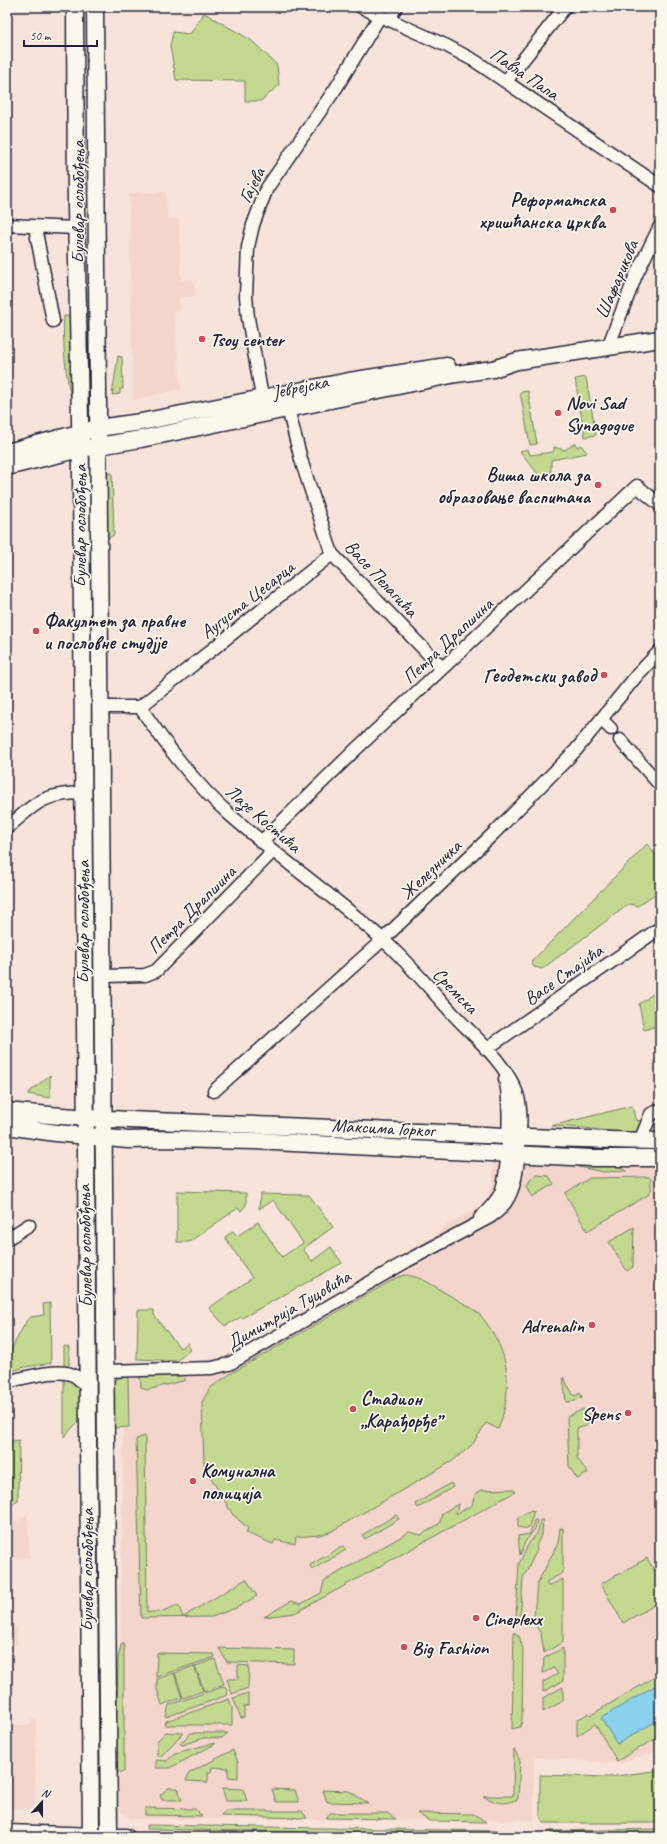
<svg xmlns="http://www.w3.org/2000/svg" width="667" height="1844" viewBox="0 0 667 1844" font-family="Caveat,sans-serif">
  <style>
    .built { fill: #f4d5cc }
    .green { fill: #c2d98f; stroke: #727e65 }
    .water { fill: #8bd1ed; stroke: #618ba6 }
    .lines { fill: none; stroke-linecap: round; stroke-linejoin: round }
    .street-casing { stroke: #22223b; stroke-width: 15 }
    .secondary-casing { stroke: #22223b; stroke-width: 19 }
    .street { stroke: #fbf7ec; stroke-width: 12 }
    .secondary { stroke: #fbf7ec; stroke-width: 16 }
    .poi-dot { fill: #d1495b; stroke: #fbf7ec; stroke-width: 1.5 }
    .labels { text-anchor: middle; stroke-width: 3.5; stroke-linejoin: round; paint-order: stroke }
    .street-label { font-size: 19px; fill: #22223b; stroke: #fbf7ec }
    .poi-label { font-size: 19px; font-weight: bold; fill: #22223b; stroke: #fbf7ec; text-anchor: start }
  </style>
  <rect width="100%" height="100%" fill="#f7e3d9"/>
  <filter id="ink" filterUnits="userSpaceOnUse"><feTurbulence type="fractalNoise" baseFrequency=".025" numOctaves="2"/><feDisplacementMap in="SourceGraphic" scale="8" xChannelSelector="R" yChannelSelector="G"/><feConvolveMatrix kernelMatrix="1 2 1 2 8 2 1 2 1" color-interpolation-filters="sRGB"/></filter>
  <g filter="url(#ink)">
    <!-- built -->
    <path class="built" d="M 166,192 L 168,219 L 179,219 L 181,280 L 193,279 L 196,296 L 179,298 L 180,311 L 174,312 L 181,389 L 133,400 L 129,193 Z
      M 493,1162 L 660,1163 L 660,1750 L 619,1764 L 534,1757 L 534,1820 L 131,1819 L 121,1812 L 118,1802 L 124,1362 L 197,1362 L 235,1354 L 439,1233 L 443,1227 L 486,1203 L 493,1184 Z
      M 28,1514 L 29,1558 L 7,1558 L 7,1528 Z
      M 7,1575 L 11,1575 L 11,1628 L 17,1628 L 17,1645 L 7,1645 Z
      M 36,1719 L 35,1809 L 7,1808 L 7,1725 L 31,1725 L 31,1720 Z"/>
    <!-- green -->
    <path class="green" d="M 204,13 L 251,40 L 277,65 L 279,85 L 261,101 L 245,101 L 245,81 L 176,80 L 170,46 L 173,32 L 190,34 Z
      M 64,316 L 73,316 L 72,403 C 66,377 62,343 64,316 Z
      M 118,356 L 122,357 L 123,389 L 120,389 L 120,394 L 112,395 Z
      M 586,377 L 596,435 L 585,437 L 575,379 Z
      M 528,391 L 537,444 L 530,445 L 520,392 Z
      M 575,443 L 577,447 L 581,445 L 587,453 L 551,460 L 551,476 L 544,482 L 520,451 L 528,449 L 530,455 L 553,452 L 554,450 L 554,447 L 565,450 Z
      M 112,473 L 114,535 L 106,539 L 107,474 Z
      M 647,844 L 660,861 L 660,890 L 638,906 L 629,904 L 542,969 L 534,967 L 531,962 Z
      M 660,989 L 660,1025 L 644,1030 L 639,1004 Z
      M 50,1075 L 50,1098 L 27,1094 Z
      M 632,1106 L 636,1121 L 643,1120 L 636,1135 L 585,1128 L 551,1126 Z
      M 538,1146 L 601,1149 L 660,1148 L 660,1152 L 538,1149 Z
      M 578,1164 L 618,1165 L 627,1171 L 604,1172 L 578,1167 Z
      M 537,1175 L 549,1176 L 554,1184 L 532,1197 L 527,1186 L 530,1180 Z
      M 649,1177 L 651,1179 L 651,1190 L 648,1195 L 587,1231 L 565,1193 L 590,1178 Z
      M 177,1191 L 246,1193 L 246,1205 L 241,1211 L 238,1208 L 189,1242 L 177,1242 Z
      M 260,1194 L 309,1195 L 333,1227 L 303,1249 L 312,1261 L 331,1247 L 342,1263 L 242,1318 L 241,1317 L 225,1326 L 209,1308 L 252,1278 L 225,1237 L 233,1231 L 237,1236 L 258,1222 L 282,1257 L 303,1243 L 273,1200 L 259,1209 Z
      M 634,1227 L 633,1267 L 627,1271 L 609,1242 Z
      M 405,1275 C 421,1276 434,1286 447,1294 C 457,1300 469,1305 478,1313 C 482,1317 486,1322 489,1327 C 511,1358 512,1394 498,1429 L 486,1423 L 472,1445 L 451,1462 L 330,1532 L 319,1535 L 296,1537 L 295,1544 L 275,1540 L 273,1544 L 246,1533 L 248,1528 L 233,1515 L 204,1466 L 202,1402 L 210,1388 L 230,1374 L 396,1278 Z
      M 50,1303 L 51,1363 L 25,1367 L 7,1373 L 7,1357 L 27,1320 L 31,1317 L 44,1315 L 43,1304 Z
      M 138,1310 L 154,1310 L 154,1315 L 180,1348 L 188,1343 L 190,1350 L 177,1361 L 137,1359 Z
      M 64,1346 L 69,1347 L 69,1373 L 75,1376 L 88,1411 L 64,1437 Z
      M 125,1375 L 128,1375 L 129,1427 L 114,1428 L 114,1384 L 116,1379 Z
      M 181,1375 L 186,1380 L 147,1390 L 141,1387 L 140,1376 Z
      M 563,1377 L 574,1396 L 580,1393 L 582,1397 L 575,1401 L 566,1402 Z
      M 583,1409 L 591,1413 L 591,1421 L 584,1427 L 577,1428 L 577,1458 L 588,1473 L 577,1479 L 569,1466 L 567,1417 Z
      M 145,1436 L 147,1612 L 160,1612 L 178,1605 L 183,1617 L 246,1579 L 257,1596 L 236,1608 L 212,1617 L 141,1618 L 136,1439 Z
      M 19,1440 L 18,1497 L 18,1500 L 7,1508 L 7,1442 Z
      M 451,1483 L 453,1487 L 418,1508 L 415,1504 Z
      M 513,1489 L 515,1492 L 295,1613 L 264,1617 L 291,1601 L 301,1604 L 321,1593 L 324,1581 L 409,1532 L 421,1535 L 440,1523 L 442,1513 L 458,1504 L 456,1514 L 472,1505 L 475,1494 L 482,1490 Z
      M 531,1510 L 534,1511 L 528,1529 L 518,1527 L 518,1517 Z
      M 396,1515 L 399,1519 L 365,1539 L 362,1535 Z
      M 534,1520 L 537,1520 L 535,1529 L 525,1542 L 520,1555 L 518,1536 L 530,1534 Z
      M 540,1520 L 543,1520 L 542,1533 L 536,1546 L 537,1550 L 523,1578 L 520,1621 L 516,1617 L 519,1563 C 523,1557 524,1552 528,1545 C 535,1533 538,1538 540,1520 Z
      M 560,1528 L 563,1528 L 563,1573 L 546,1582 L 548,1586 L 563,1579 L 563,1642 L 544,1653 L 541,1634 L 536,1626 L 534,1616 L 537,1584 L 558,1543 Z
      M 343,1546 L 346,1550 L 312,1570 L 310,1565 Z
      M 647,1558 L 660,1580 L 660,1602 L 623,1623 L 601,1584 Z
      M 514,1632 L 519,1636 L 523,1649 L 522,1722 L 520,1727 L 512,1729 Z
      M 124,1643 L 124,1772 L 115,1772 L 118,1659 L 121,1645 Z
      M 219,1648 L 294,1650 L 294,1664 L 227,1662 Z
      M 563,1648 L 563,1681 L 543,1692 L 543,1682 L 558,1674 L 554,1668 L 543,1673 L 544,1658 Z
      M 157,1653 L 214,1654 L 215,1657 L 156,1677 Z
      M 215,1659 L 224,1684 L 204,1691 L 195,1666 Z
      M 238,1665 L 249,1666 L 248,1688 L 232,1694 L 227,1679 L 238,1679 Z
      M 194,1666 L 203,1691 L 183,1698 L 175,1673 Z
      M 174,1673 L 182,1698 L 162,1705 L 157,1689 L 157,1679 Z
      M 660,1674 L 660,1736 L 617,1761 L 595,1724 L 577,1736 L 577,1720 L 589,1713 L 591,1715 Z
      M 225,1686 L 228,1695 L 166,1717 L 169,1705 Z
      M 563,1687 L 563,1701 L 543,1712 L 543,1698 Z
      M 248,1693 L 248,1706 L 244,1706 L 244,1717 L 241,1718 L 233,1698 Z
      M 229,1699 L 232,1707 L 232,1725 L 165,1725 L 166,1721 Z
      M 166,1732 L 183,1733 L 161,1756 L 157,1757 L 157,1741 Z
      M 190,1733 L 228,1733 L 222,1738 L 204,1738 L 182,1745 L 180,1744 Z
      M 214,1743 L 215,1744 L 170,1768 L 156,1768 L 156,1760 L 167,1761 L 175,1753 Z
      M 514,1749 L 520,1761 L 518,1799 C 504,1805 497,1804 483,1796 L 513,1796 Z
      M 233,1750 L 238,1762 L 238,1778 L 228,1777 L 228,1768 L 212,1767 L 211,1772 L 208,1772 L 208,1782 L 186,1781 L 189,1773 Z
      M 660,1770 L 660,1823 L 543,1823 L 540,1815 L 540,1775 L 609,1777 Z
      M 168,1788 L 178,1788 L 182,1800 L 162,1800 L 160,1795 Z
      M 222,1788 L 243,1789 L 247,1801 L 226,1801 Z
      M 272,1789 L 295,1790 L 299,1802 L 276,1802 Z
      M 323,1790 L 349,1791 L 368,1803 L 327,1802 Z
      M 145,1808 L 195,1809 L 202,1816 L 145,1815 Z
      M 225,1811 L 302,1811 L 307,1818 L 221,1816 Z
      M 330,1813 L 387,1813 L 396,1819 L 326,1818 Z
      M 417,1813 L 474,1814 L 486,1822 L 429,1821 Z
      M 147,1825 L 500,1831 L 500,1836 L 147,1829 Z
      M 660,1829 L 660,1837 L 617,1837 L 591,1832 L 551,1833 L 549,1831 Z"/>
    <!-- water -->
    <path class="water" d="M 660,1683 L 660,1719 L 617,1744 L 601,1718 Z"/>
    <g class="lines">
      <defs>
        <path id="street" d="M 361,7 L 447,46 L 475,61 L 660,186
          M 388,20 L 396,7
          M 506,81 L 565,7
          M 7,225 L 76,228
          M 35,227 L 53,321
          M 608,347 L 636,275 L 660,226
          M 262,397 L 248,318 L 246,296 L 248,247 L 253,225 L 267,188 L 336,88 L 380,16
          M 288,409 L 302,463 L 332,554 L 442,668
          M 101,707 L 140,707 L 332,554
          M 602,720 L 611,729
          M 620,740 L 660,785
          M 7,828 C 37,802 42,794 83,793
          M 261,842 L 354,751 L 637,486 L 660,505
          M 103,976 L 145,975 L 156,971 L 273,851
          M 486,1049 L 660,928
          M 214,1091 L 378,944 L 494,833 L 576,750 L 638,674 L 660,651
          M 640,1141 L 651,1114 L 660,1110
          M 480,1218 C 488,1210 497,1202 501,1192 C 509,1172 511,1100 505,1079
          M 7,1239 L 29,1225
          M 106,1371 L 212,1368 L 229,1364 L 407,1261 L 490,1217 C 511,1204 516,1182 518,1158 C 519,1138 524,1111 516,1091 C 504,1062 477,1039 456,1017 C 432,991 408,962 381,938 C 332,895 278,857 229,814 C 194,783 166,745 140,707
          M 7,1382 C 22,1378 61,1367 75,1376 C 80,1379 84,1385 88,1389"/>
        <path id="secondary" d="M 75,7 L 76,207 L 81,473 L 91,1837
          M 95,7 L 109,1837
          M 7,452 L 98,428 L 141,422 L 349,381 L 447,366
          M 7,467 L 80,449 L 141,439 L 456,374 L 493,369 L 517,361 L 660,339
          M 7,1111 C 99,1121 191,1122 283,1126 C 408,1131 534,1139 660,1141
          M 7,1126 L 56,1133 L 128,1140 L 171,1139 L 254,1141 L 591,1158 L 660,1158
          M 7,1833 L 126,1837"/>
      </defs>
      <!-- street casing -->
      <use href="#street" class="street-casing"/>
      <!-- secondary casing -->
      <use href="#secondary" class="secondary-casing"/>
      <!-- street -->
      <use href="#street" class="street"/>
      <!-- secondary -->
      <use href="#secondary" class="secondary"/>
    </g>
  </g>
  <!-- markers -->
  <g class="poi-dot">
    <circle cx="613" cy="210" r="4"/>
    <circle cx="202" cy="339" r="4"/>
    <circle cx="558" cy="413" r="4"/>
    <circle cx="598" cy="485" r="4"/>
    <circle cx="36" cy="631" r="4"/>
    <circle cx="604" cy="675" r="4"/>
    <circle cx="592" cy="1325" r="4"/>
    <circle cx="353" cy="1409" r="4"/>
    <circle cx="628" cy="1413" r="4"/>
    <circle cx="193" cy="1481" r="4"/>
    <circle cx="476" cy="1618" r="4"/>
    <circle cx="404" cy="1647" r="4"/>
  </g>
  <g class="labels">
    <!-- street labels -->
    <g class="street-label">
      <text transform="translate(525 73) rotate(34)" y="7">Павла Папа</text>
      <text transform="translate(251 185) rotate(-64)" y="7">Гајева</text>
      <text transform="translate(77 202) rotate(-90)" y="7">Булевар ослобођења</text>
      <text transform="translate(616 279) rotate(-67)" y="7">Шафарикова</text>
      <text transform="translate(300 386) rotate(-12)" y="7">Јеврејска</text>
      <text transform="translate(79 526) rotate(-90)" y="7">Булевар ослобођења</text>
      <text transform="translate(382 578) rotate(47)" y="7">Васе Пелагића</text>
      <text transform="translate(247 599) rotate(-38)" y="7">Аугуста Цесарца</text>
      <text transform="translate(447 640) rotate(-43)" y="7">Петра Драпшина</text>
      <text transform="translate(264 818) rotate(41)" y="7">Лазе Костића</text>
      <text transform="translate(430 869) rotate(-44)" y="7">Железничка</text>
      <text transform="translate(191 909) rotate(-45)" y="7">Петра Драпшина</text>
      <text transform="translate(82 922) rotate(-90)" y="7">Булевар ослобођења</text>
      <text transform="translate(563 974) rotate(-35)" y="7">Васе Стајића</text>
      <text transform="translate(456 990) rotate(46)" y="7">Сремска</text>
      <text transform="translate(383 1127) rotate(3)" y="7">Максима Горког</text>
      <text transform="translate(84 1246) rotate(-91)" y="7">Булевар ослобођења</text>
      <text transform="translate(288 1309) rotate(-30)" y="7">Димитрија Туцовића</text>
      <text transform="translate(86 1570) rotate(-90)" y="7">Булевар ослобођења</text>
    </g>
    <!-- poi labels -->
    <g class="poi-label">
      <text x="605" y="206" text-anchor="end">Реформатска<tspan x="605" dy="22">хришћанска црква</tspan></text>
      <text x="210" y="346">Tsoy center</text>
      <text x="566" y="409">Novi Sad<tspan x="566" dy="22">Synagogue</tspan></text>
      <text x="590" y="481" text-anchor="end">Виша школа за<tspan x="590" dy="22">образовање васпитача</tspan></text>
      <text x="44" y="627">Факултет за правне<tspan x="44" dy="22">и пословне студјје</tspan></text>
      <text x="596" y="682" text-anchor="end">Геодетски завод</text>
      <text x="584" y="1332" text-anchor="end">Adrenalin</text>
      <text x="361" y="1405">Стадион<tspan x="361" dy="22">„Карађорђе”</tspan></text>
      <text x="620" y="1420" text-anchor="end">Spens</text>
      <text x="201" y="1477">Комунална<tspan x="201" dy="22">полиција</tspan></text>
      <text x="484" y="1625">Cineplexx</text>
      <text x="412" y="1654">Big Fashion</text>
    </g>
  </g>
  <!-- margin -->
  <rect width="667" height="1844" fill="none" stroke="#fbf7ec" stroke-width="24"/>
  <rect x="12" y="12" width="643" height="1820" fill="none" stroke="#22223b" stroke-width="1.5" filter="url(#ink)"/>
  <!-- north arrow -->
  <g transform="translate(42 1802) rotate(21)" stroke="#fbf7ec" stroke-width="3" paint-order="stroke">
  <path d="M0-3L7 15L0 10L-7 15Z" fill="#22223b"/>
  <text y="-6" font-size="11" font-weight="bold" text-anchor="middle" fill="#22223b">N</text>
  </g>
  <!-- scale -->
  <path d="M24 40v6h73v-6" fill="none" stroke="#22223b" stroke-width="2"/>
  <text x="30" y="40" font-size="12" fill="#22223b" stroke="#fbf7ec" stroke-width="3" paint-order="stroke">50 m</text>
</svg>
